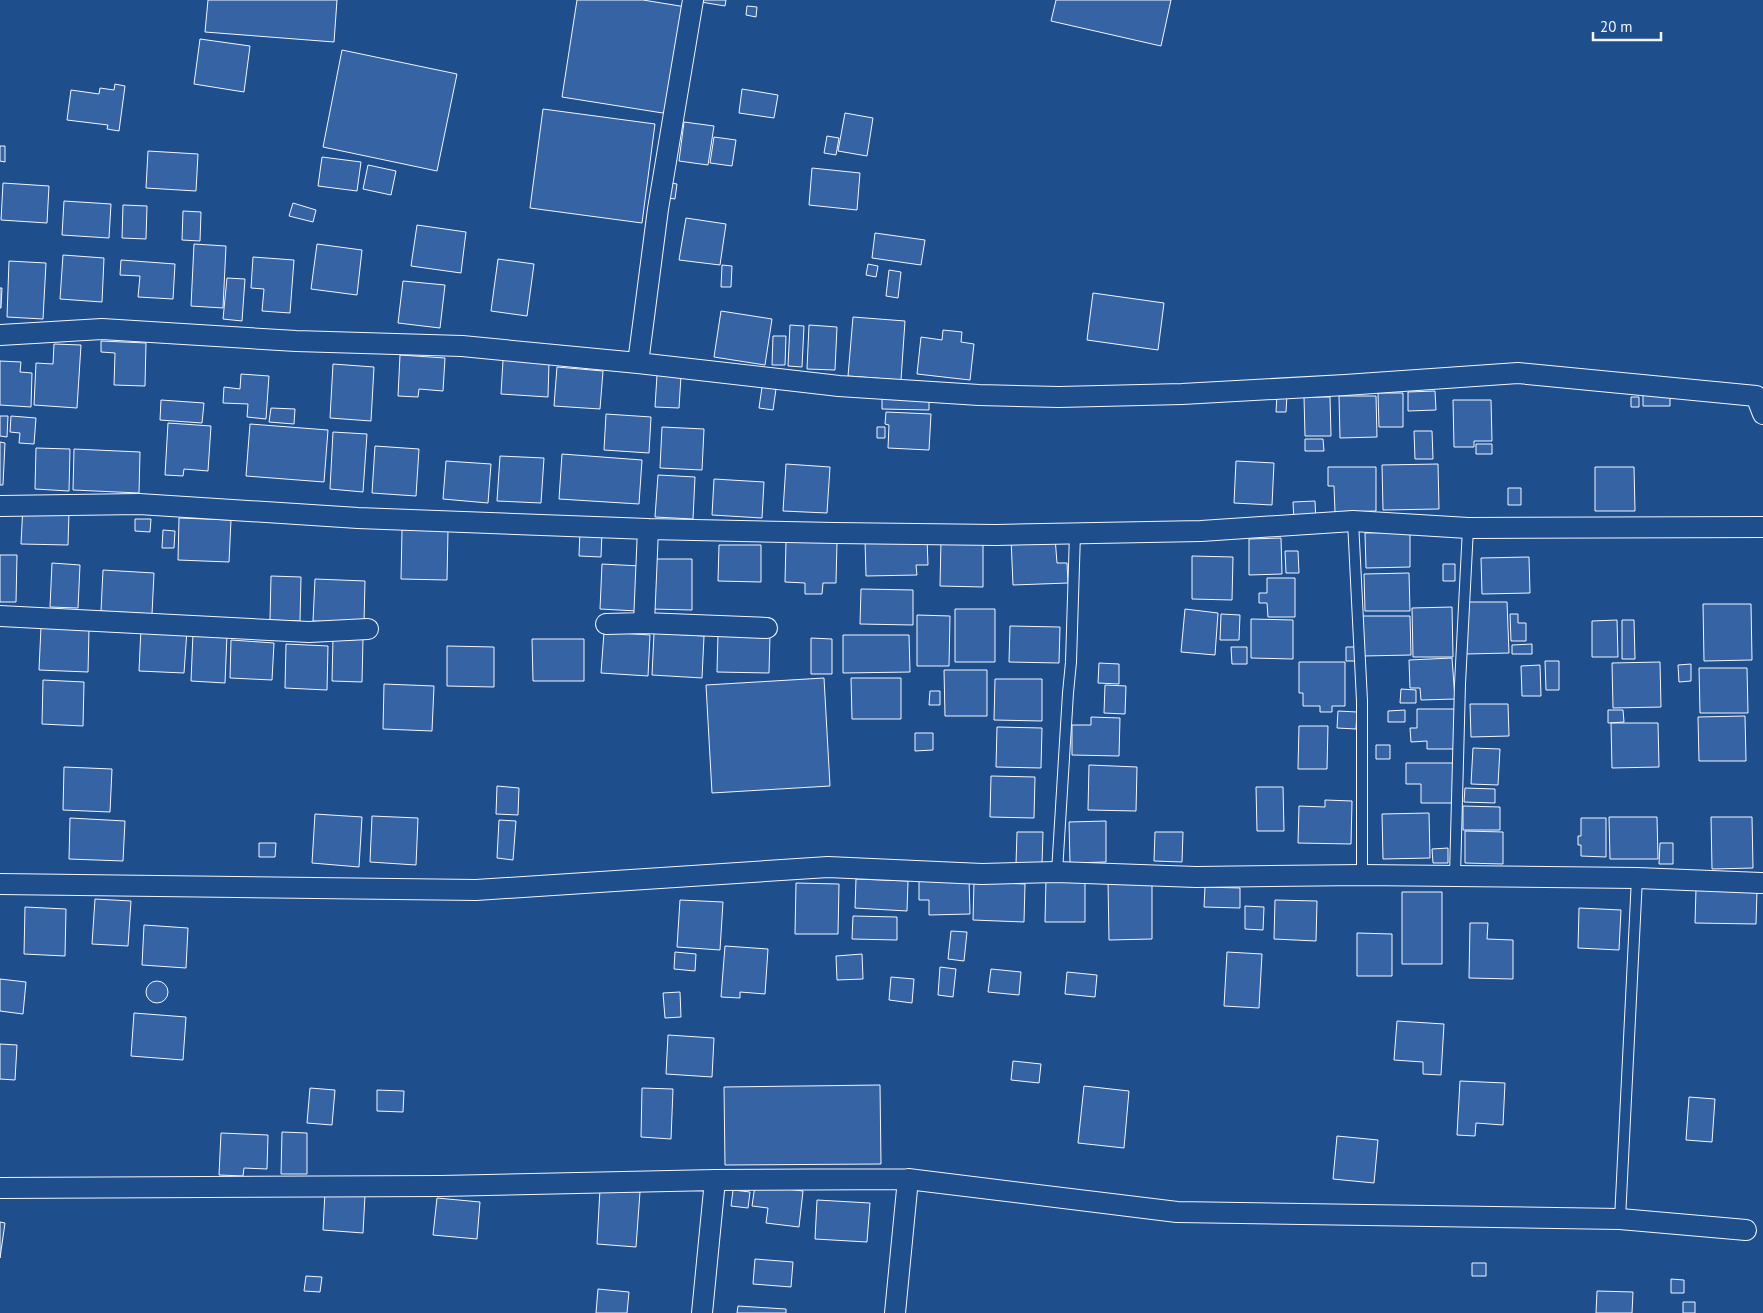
<svg xmlns="http://www.w3.org/2000/svg" width="1763" height="1313" viewBox="0 0 1763 1313" font-family="'PT Sans',sans-serif">
  <style>
    .building { fill: #3563a3; stroke: #f2f6ff }
    .lines { fill: none; stroke-linecap: round; stroke-linejoin: round }
    .lane-casing { stroke: #f2f6ff; stroke-width: 12 }
    .street-casing { stroke: #f2f6ff; stroke-width: 22 }
    .lane { stroke: #1f4e8c; stroke-width: 10 }
    .street { stroke: #1f4e8c; stroke-width: 20 }
  </style>
  <rect width="100%" height="100%" fill="#1f4e8c"/>
  <!-- building -->
  <path class="building" d="M 208,0 L 337,0 L 334,42 L 205,32 Z
    M 577,0 L 643,0 L 686,7 L 669,114 L 562,97 Z
    M 702,0 L 726,0 L 725,6 L 701,2 Z
    M 1056,0 L 1171,0 L 1161,46 L 1051,21 Z
    M 747,6 L 757,7 L 756,17 L 746,15 Z
    M 200,39 L 250,46 L 244,92 L 194,84 Z
    M 342,50 L 457,74 L 437,171 L 323,147 Z
    M 115,84 L 125,86 L 119,131 L 107,129 L 108,125 L 67,120 L 71,90 L 99,94 L 100,88 L 114,90 Z
    M 742,89 L 778,95 L 774,118 L 739,113 Z
    M 543,109 L 655,124 L 642,223 L 530,208 Z
    M 845,113 L 873,118 L 867,156 L 838,151 Z
    M 684,122 L 714,126 L 708,165 L 679,161 Z
    M 827,136 L 839,138 L 836,155 L 824,153 Z
    M 714,137 L 736,140 L 732,166 L 710,163 Z
    M 0,146 L 5,146 L 5,162 L 0,161 Z
    M 148,151 L 198,154 L 196,191 L 146,188 Z
    M 322,157 L 361,162 L 357,191 L 318,186 Z
    M 368,165 L 396,171 L 391,195 L 363,189 Z
    M 812,168 L 860,173 L 857,210 L 809,205 Z
    M 665,182 L 677,184 L 675,199 L 662,197 Z
    M 3,183 L 49,186 L 47,223 L 1,220 Z
    M 64,201 L 111,204 L 109,238 L 62,235 Z
    M 293,203 L 316,210 L 313,222 L 289,216 Z
    M 123,205 L 147,206 L 146,239 L 122,238 Z
    M 183,211 L 201,212 L 200,241 L 182,240 Z
    M 686,218 L 726,224 L 720,265 L 679,260 Z
    M 417,225 L 466,232 L 461,273 L 411,266 Z
    M 875,233 L 925,240 L 921,265 L 872,258 Z
    M 194,244 L 226,246 L 223,308 L 191,306 Z
    M 317,244 L 362,250 L 357,295 L 311,289 Z
    M 63,255 L 104,258 L 102,302 L 60,299 Z
    M 253,257 L 294,260 L 290,313 L 262,311 L 264,289 L 251,288 Z
    M 498,259 L 534,264 L 527,316 L 491,311 Z
    M 121,260 L 175,264 L 173,299 L 138,297 L 140,276 L 120,275 Z
    M 9,261 L 46,263 L 43,319 L 7,317 Z
    M 868,264 L 878,266 L 876,277 L 866,275 Z
    M 722,265 L 732,266 L 731,287 L 721,287 Z
    M 889,270 L 901,272 L 898,298 L 886,296 Z
    M 227,278 L 245,279 L 242,321 L 223,319 Z
    M 403,281 L 445,285 L 440,328 L 398,323 Z
    M 0,288 L 2,288 L 1,308 L 0,308 Z
    M 1093,293 L 1164,303 L 1158,350 L 1087,340 Z
    M 721,311 L 772,319 L 765,365 L 714,357 Z
    M 853,317 L 905,321 L 901,380 L 848,376 Z
    M 790,325 L 804,326 L 802,367 L 788,366 Z
    M 809,325 L 837,327 L 835,370 L 807,369 Z
    M 943,330 L 962,332 L 961,342 L 974,344 L 970,380 L 917,374 L 921,337 L 942,340 Z
    M 773,336 L 786,336 L 785,365 L 772,365 Z
    M 101,341 L 146,343 L 145,386 L 114,385 L 115,353 L 101,352 Z
    M 54,344 L 81,345 L 77,408 L 34,405 L 36,363 L 53,364 Z
    M 400,355 L 445,358 L 443,391 L 419,389 L 418,397 L 398,396 Z
    M 503,360 L 549,362 L 548,397 L 501,394 Z
    M 0,361 L 21,362 L 20,372 L 32,373 L 31,407 L 0,405 Z
    M 333,364 L 374,367 L 371,421 L 330,418 Z
    M 557,367 L 603,371 L 600,409 L 554,406 Z
    M 241,374 L 269,376 L 266,419 L 247,417 L 248,404 L 223,403 L 224,387 L 240,389 Z
    M 657,375 L 681,376 L 679,408 L 655,407 Z
    M 762,387 L 776,389 L 773,410 L 759,408 Z
    M 1435,391 L 1436,410 L 1408,411 L 1408,392 Z
    M 882,393 L 929,394 L 929,410 L 882,409 Z
    M 1378,393 L 1403,393 L 1403,427 L 1379,427 Z
    M 1643,393 L 1670,393 L 1670,406 L 1643,406 Z
    M 1277,394 L 1287,395 L 1286,412 L 1276,412 Z
    M 1339,396 L 1376,396 L 1377,437 L 1340,438 Z
    M 1304,397 L 1330,397 L 1331,436 L 1305,436 Z
    M 1631,397 L 1639,397 L 1639,407 L 1631,407 Z
    M 161,400 L 204,403 L 202,423 L 160,420 Z
    M 1453,400 L 1491,400 L 1492,441 L 1474,441 L 1474,447 L 1454,447 Z
    M 271,408 L 295,409 L 294,424 L 269,422 Z
    M 886,412 L 931,414 L 929,450 L 888,448 L 889,425 L 885,424 Z
    M 606,414 L 651,417 L 649,453 L 604,450 Z
    M 0,416 L 8,416 L 7,437 L 0,436 Z
    M 11,416 L 36,418 L 34,444 L 19,443 L 20,433 L 10,432 Z
    M 168,423 L 211,426 L 208,471 L 184,469 L 183,476 L 165,475 Z
    M 250,424 L 328,430 L 324,482 L 246,476 Z
    M 662,427 L 704,429 L 702,470 L 660,468 Z
    M 877,427 L 885,427 L 885,438 L 877,438 Z
    M 1414,431 L 1432,431 L 1433,459 L 1415,459 Z
    M 333,432 L 367,434 L 363,492 L 330,489 Z
    M 1305,439 L 1323,439 L 1324,451 L 1305,451 Z
    M 0,442 L 5,443 L 3,485 L 0,485 Z
    M 1476,444 L 1492,444 L 1492,454 L 1476,454 Z
    M 375,446 L 419,449 L 416,496 L 372,493 Z
    M 36,448 L 70,449 L 69,491 L 35,489 Z
    M 74,449 L 140,452 L 139,493 L 73,490 Z
    M 562,454 L 642,460 L 639,504 L 559,499 Z
    M 500,456 L 544,458 L 541,503 L 497,501 Z
    M 446,461 L 491,464 L 488,503 L 443,499 Z
    M 1236,461 L 1274,463 L 1272,505 L 1234,503 Z
    M 786,464 L 830,467 L 827,513 L 783,511 Z
    M 1438,464 L 1439,509 L 1383,510 L 1382,465 Z
    M 1328,467 L 1376,467 L 1376,511 L 1335,512 L 1334,486 L 1328,486 Z
    M 1595,467 L 1634,467 L 1635,511 L 1595,511 Z
    M 658,475 L 695,477 L 693,519 L 655,517 Z
    M 714,479 L 764,482 L 762,518 L 712,515 Z
    M 1508,488 L 1521,488 L 1521,505 L 1508,505 Z
    M 1315,501 L 1316,521 L 1294,521 L 1293,502 Z
    M 23,505 L 69,512 L 68,545 L 21,544 Z
    M 179,518 L 231,520 L 229,562 L 178,560 Z
    M 135,519 L 151,519 L 150,532 L 135,531 Z
    M 163,530 L 175,531 L 174,548 L 162,548 Z
    M 402,530 L 448,530 L 447,580 L 401,579 Z
    M 580,531 L 602,532 L 601,557 L 579,556 Z
    M 1410,532 L 1410,567 L 1366,568 L 1365,533 Z
    M 1055,537 L 1057,563 L 1067,563 L 1068,583 L 1013,585 L 1011,539 Z
    M 1281,538 L 1282,574 L 1249,575 L 1249,539 Z
    M 927,539 L 928,565 L 916,565 L 917,575 L 866,576 L 865,540 Z
    M 941,540 L 983,540 L 983,587 L 940,586 Z
    M 786,541 L 837,542 L 836,583 L 823,583 L 822,594 L 805,594 L 805,583 L 785,582 Z
    M 719,545 L 761,545 L 761,582 L 718,581 Z
    M 1285,551 L 1298,551 L 1299,573 L 1286,573 Z
    M 0,555 L 17,555 L 16,602 L 0,602 Z
    M 1192,556 L 1233,557 L 1232,600 L 1192,599 Z
    M 1529,557 L 1530,593 L 1482,594 L 1481,558 Z
    M 652,559 L 692,559 L 692,610 L 651,609 Z
    M 52,563 L 80,565 L 78,608 L 50,607 Z
    M 602,564 L 640,566 L 637,611 L 600,609 Z
    M 1443,564 L 1455,564 L 1455,581 L 1443,581 Z
    M 103,570 L 154,573 L 152,614 L 101,611 Z
    M 1409,573 L 1410,611 L 1365,611 L 1364,574 Z
    M 271,576 L 301,577 L 300,621 L 270,620 Z
    M 1267,578 L 1295,578 L 1295,617 L 1268,617 L 1267,603 L 1259,603 L 1259,593 L 1267,593 Z
    M 315,579 L 365,581 L 364,623 L 313,621 Z
    M 861,589 L 913,590 L 913,625 L 860,624 Z
    M 1465,602 L 1507,602 L 1509,653 L 1466,654 Z
    M 1703,604 L 1751,604 L 1752,660 L 1704,661 Z
    M 1452,607 L 1453,657 L 1413,657 L 1412,608 Z
    M 955,609 L 995,609 L 995,662 L 955,662 Z
    M 1185,609 L 1218,613 L 1215,655 L 1181,652 Z
    M 1221,614 L 1240,615 L 1239,640 L 1220,640 Z
    M 1510,614 L 1518,614 L 1518,623 L 1526,623 L 1526,641 L 1511,641 Z
    M 917,615 L 950,616 L 949,666 L 917,666 Z
    M 1362,616 L 1410,616 L 1411,655 L 1363,656 Z
    M 1251,619 L 1293,620 L 1293,659 L 1251,658 Z
    M 1617,620 L 1618,657 L 1592,657 L 1592,621 Z
    M 1622,620 L 1634,620 L 1635,659 L 1622,659 Z
    M 1010,626 L 1060,627 L 1059,663 L 1009,662 Z
    M 41,627 L 89,629 L 88,672 L 39,670 Z
    M 141,628 L 187,630 L 184,673 L 139,671 Z
    M 604,632 L 650,635 L 648,676 L 601,673 Z
    M 193,633 L 227,635 L 225,683 L 191,681 Z
    M 654,633 L 704,636 L 702,678 L 652,675 Z
    M 718,634 L 770,635 L 769,673 L 717,672 Z
    M 843,635 L 909,635 L 910,672 L 843,673 Z
    M 333,637 L 363,638 L 362,682 L 332,681 Z
    M 811,638 L 832,639 L 832,674 L 811,674 Z
    M 532,639 L 584,639 L 584,681 L 533,681 Z
    M 231,640 L 274,643 L 272,680 L 230,678 Z
    M 286,644 L 328,646 L 327,690 L 285,688 Z
    M 1532,644 L 1532,654 L 1512,654 L 1512,645 Z
    M 447,646 L 494,647 L 494,687 L 447,686 Z
    M 1231,647 L 1247,647 L 1247,664 L 1232,664 Z
    M 1346,647 L 1356,647 L 1355,661 L 1346,661 Z
    M 1452,658 L 1455,699 L 1421,700 L 1420,688 L 1410,688 L 1409,660 Z
    M 1545,661 L 1559,661 L 1559,690 L 1546,690 Z
    M 1299,662 L 1345,662 L 1345,706 L 1332,706 L 1332,712 L 1320,712 L 1320,706 L 1303,706 L 1303,693 L 1299,693 Z
    M 1660,662 L 1661,707 L 1613,708 L 1612,663 Z
    M 1099,663 L 1119,664 L 1119,684 L 1098,683 Z
    M 1691,664 L 1691,681 L 1679,682 L 1678,665 Z
    M 1540,665 L 1541,696 L 1522,696 L 1521,666 Z
    M 1699,668 L 1747,668 L 1748,713 L 1700,713 Z
    M 944,670 L 987,670 L 987,716 L 945,716 Z
    M 824,678 L 830,786 L 712,793 L 706,685 Z
    M 851,678 L 901,678 L 901,719 L 852,719 Z
    M 995,679 L 1042,679 L 1042,721 L 994,720 Z
    M 43,680 L 84,682 L 83,726 L 42,724 Z
    M 384,684 L 434,686 L 432,731 L 383,729 Z
    M 1105,685 L 1126,686 L 1125,714 L 1104,713 Z
    M 1401,689 L 1416,690 L 1416,703 L 1400,703 Z
    M 930,691 L 940,691 L 940,705 L 929,705 Z
    M 1470,704 L 1508,704 L 1509,736 L 1471,737 Z
    M 1417,709 L 1457,709 L 1458,749 L 1427,749 L 1427,741 L 1411,742 L 1410,728 L 1417,728 Z
    M 1405,710 L 1405,722 L 1388,722 L 1388,711 Z
    M 1608,710 L 1623,710 L 1624,722 L 1608,723 Z
    M 1338,711 L 1357,712 L 1356,729 L 1337,728 Z
    M 1745,716 L 1746,761 L 1699,761 L 1698,717 Z
    M 1091,717 L 1120,718 L 1119,756 L 1072,755 L 1072,725 L 1091,725 Z
    M 1611,723 L 1658,723 L 1659,767 L 1612,768 Z
    M 1299,726 L 1328,726 L 1327,769 L 1298,769 Z
    M 997,727 L 1042,728 L 1041,768 L 996,767 Z
    M 915,733 L 933,733 L 933,750 L 915,751 Z
    M 1376,745 L 1390,745 L 1390,759 L 1376,759 Z
    M 1473,748 L 1500,749 L 1498,785 L 1471,784 Z
    M 1406,763 L 1454,763 L 1454,803 L 1421,803 L 1421,784 L 1406,784 Z
    M 1089,765 L 1137,767 L 1136,811 L 1088,810 Z
    M 64,767 L 112,769 L 110,812 L 63,810 Z
    M 991,776 L 1035,777 L 1034,818 L 990,817 Z
    M 497,786 L 519,788 L 518,815 L 496,814 Z
    M 1256,787 L 1283,787 L 1284,831 L 1257,831 Z
    M 1465,788 L 1495,789 L 1495,803 L 1464,802 Z
    M 1325,800 L 1352,801 L 1351,844 L 1298,843 L 1299,806 L 1325,807 Z
    M 1463,806 L 1500,807 L 1500,830 L 1463,830 Z
    M 1429,813 L 1430,858 L 1383,859 L 1382,814 Z
    M 315,814 L 362,817 L 359,867 L 312,863 Z
    M 372,816 L 418,818 L 416,865 L 370,862 Z
    M 1609,817 L 1657,817 L 1658,859 L 1610,859 Z
    M 1711,817 L 1752,817 L 1753,868 L 1712,869 Z
    M 70,818 L 125,821 L 123,861 L 69,859 Z
    M 1581,818 L 1606,818 L 1606,857 L 1581,856 L 1581,845 L 1578,845 L 1578,836 L 1581,836 Z
    M 499,820 L 516,821 L 513,860 L 497,858 Z
    M 1106,821 L 1106,862 L 1070,863 L 1069,822 Z
    M 1465,831 L 1503,832 L 1503,864 L 1465,863 Z
    M 1017,832 L 1043,832 L 1042,865 L 1016,864 Z
    M 1155,832 L 1183,832 L 1182,862 L 1154,861 Z
    M 259,843 L 276,843 L 275,857 L 259,857 Z
    M 1660,843 L 1673,843 L 1673,864 L 1659,864 Z
    M 1448,848 L 1448,863 L 1433,863 L 1432,849 Z
    M 856,879 L 908,881 L 907,911 L 855,908 Z
    M 969,879 L 970,914 L 929,915 L 929,900 L 919,900 L 919,880 Z
    M 1046,879 L 1085,879 L 1085,922 L 1045,922 Z
    M 1108,881 L 1152,881 L 1152,939 L 1109,940 Z
    M 974,882 L 1025,884 L 1024,922 L 973,920 Z
    M 796,883 L 839,884 L 838,934 L 795,934 Z
    M 1205,887 L 1240,888 L 1240,908 L 1204,907 Z
    M 1696,889 L 1757,891 L 1756,924 L 1695,923 Z
    M 1402,892 L 1442,892 L 1442,964 L 1402,964 Z
    M 95,899 L 131,901 L 128,946 L 92,944 Z
    M 680,900 L 723,902 L 720,950 L 677,947 Z
    M 1275,900 L 1317,901 L 1316,941 L 1274,939 Z
    M 1245,906 L 1264,907 L 1263,930 L 1245,929 Z
    M 25,907 L 66,909 L 65,956 L 24,954 Z
    M 1579,908 L 1621,910 L 1619,950 L 1578,948 Z
    M 853,916 L 897,917 L 897,940 L 852,939 Z
    M 1470,923 L 1488,923 L 1487,939 L 1513,940 L 1513,979 L 1469,978 Z
    M 144,925 L 188,928 L 186,968 L 142,965 Z
    M 951,931 L 967,932 L 964,961 L 948,959 Z
    M 1357,933 L 1392,934 L 1392,976 L 1357,976 Z
    M 725,946 L 768,949 L 765,994 L 740,992 L 740,998 L 721,997 Z
    M 675,952 L 696,954 L 695,971 L 674,969 Z
    M 1227,952 L 1262,954 L 1259,1008 L 1224,1006 Z
    M 862,954 L 863,979 L 837,980 L 836,956 Z
    M 940,967 L 956,969 L 953,997 L 938,995 Z
    M 991,969 L 1021,972 L 1019,995 L 988,992 Z
    M 1067,972 L 1097,975 L 1095,997 L 1065,994 Z
    M 891,977 L 914,979 L 912,1003 L 889,1000 Z
    M 0,979 L 26,982 L 23,1014 L 0,1011 Z
    M146 992a11 11 0 1 1 22 0a11 11 0 1 1-22 0Z
    M 680,992 L 681,1017 L 665,1018 L 663,993 Z
    M 134,1013 L 186,1017 L 183,1060 L 131,1056 Z
    M 1397,1021 L 1444,1024 L 1441,1075 L 1423,1074 L 1423,1062 L 1394,1060 Z
    M 668,1035 L 714,1038 L 712,1077 L 666,1074 Z
    M 0,1044 L 17,1045 L 15,1080 L 0,1079 Z
    M 1013,1061 L 1041,1064 L 1039,1083 L 1011,1080 Z
    M 1460,1081 L 1505,1083 L 1503,1125 L 1476,1123 L 1475,1136 L 1457,1135 Z
    M 880,1085 L 881,1164 L 725,1165 L 724,1087 Z
    M 1084,1086 L 1129,1091 L 1124,1148 L 1078,1143 Z
    M 310,1088 L 335,1090 L 332,1125 L 307,1123 Z
    M 642,1088 L 673,1089 L 671,1139 L 641,1137 Z
    M 377,1090 L 404,1091 L 403,1112 L 377,1111 Z
    M 1689,1097 L 1715,1099 L 1712,1142 L 1686,1140 Z
    M 282,1132 L 307,1133 L 307,1174 L 281,1174 Z
    M 221,1133 L 268,1135 L 267,1169 L 244,1168 L 243,1176 L 219,1175 Z
    M 1337,1136 L 1378,1140 L 1374,1183 L 1333,1179 Z
    M 755,1185 L 803,1191 L 799,1227 L 766,1223 L 768,1208 L 752,1206 Z
    M 600,1189 L 640,1192 L 636,1247 L 597,1244 Z
    M 733,1190 L 750,1192 L 748,1208 L 731,1206 Z
    M 325,1192 L 365,1195 L 363,1233 L 323,1230 Z
    M 437,1198 L 480,1202 L 477,1239 L 433,1235 Z
    M 817,1200 L 870,1203 L 867,1242 L 815,1239 Z
    M 0,1222 L 5,1223 L 0,1258 Z
    M 755,1259 L 793,1262 L 791,1287 L 753,1284 Z
    M 1472,1263 L 1486,1263 L 1486,1276 L 1472,1276 Z
    M 306,1276 L 322,1277 L 320,1292 L 304,1291 Z
    M 1671,1279 L 1684,1280 L 1684,1293 L 1671,1293 Z
    M 598,1289 L 629,1292 L 627,1313 L 596,1313 Z
    M 1597,1291 L 1633,1292 L 1632,1313 L 1596,1313 Z
    M 1683,1302 L 1695,1302 L 1695,1313 L 1683,1313 Z
    M 738,1306 L 786,1309 L 786,1313 L 737,1313 Z"/>
  <g class="lines">
    <defs>
      <path id="lane" d="M 1353,521 L 1362,701 L 1362,875
        M 1057,872 L 1068,693 L 1071,662 L 1075,533
        M 1455,876 L 1460,684 L 1468,528
        M 1620,1219 L 1637,878"/>
      <path id="street" d="M 0,335 L 102,329 L 296,341 L 462,346 L 638,363 L 839,386 L 979,395 L 1059,397 L 1182,394 L 1345,385 L 1518,373 L 1756,396 L 1763,414
        M 638,363 L 658,209 L 693,0
        M 0,506 L 139,504 L 358,518 L 648,529 L 835,533 L 996,535 L 1201,531 L 1353,521 L 1468,528 L 1763,527
        M 0,616 L 309,632 L 368,629
        M 644,623 L 648,529
        M 606,624 L 644,623 L 767,628
        M 0,884 L 476,890 L 828,867 L 982,874 L 1057,872 L 1196,877 L 1362,875 L 1637,878 L 1761,883
        M 0,1188 L 441,1186 L 715,1180 L 908,1179 L 1177,1212 L 1620,1219 L 1746,1230
        M 702,1313 L 715,1180
        M 895,1313 L 908,1179"/>
    </defs>
    <!-- lane casing -->
    <use href="#lane" class="lane-casing"/>
    <!-- street casing -->
    <use href="#street" class="street-casing"/>
    <!-- lane -->
    <use href="#lane" class="lane"/>
    <!-- street -->
    <use href="#street" class="street"/>
  </g>
  <!-- scale -->
  <path d="M1593 32v8h68v-8" fill="none" stroke="#f2f6ff" stroke-width="2.5"/>
  <text x="1600" y="32" font-size="15" fill="#f2f6ff" stroke="#1f4e8c" stroke-width="4" paint-order="stroke">20 m</text>
</svg>
